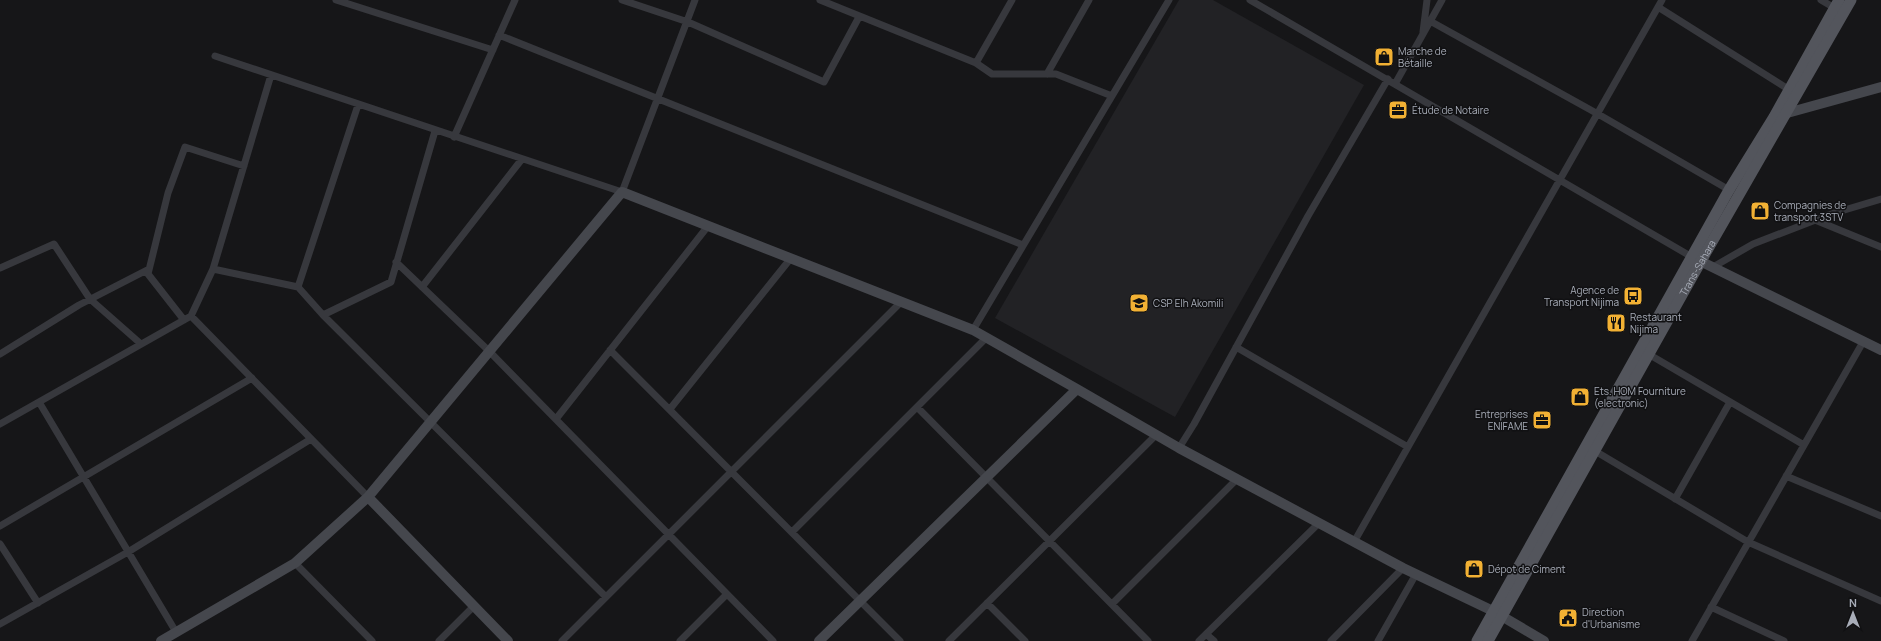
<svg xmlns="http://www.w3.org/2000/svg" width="1881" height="641" viewBox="0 0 1881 641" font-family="Manrope,sans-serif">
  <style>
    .built { fill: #222225 }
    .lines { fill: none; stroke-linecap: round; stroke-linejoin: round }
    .street { stroke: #37383d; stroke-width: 7 }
    .secondary { stroke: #45474d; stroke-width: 10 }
    .primary { stroke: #53555c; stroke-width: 11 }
    .labels { text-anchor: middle; stroke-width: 3; stroke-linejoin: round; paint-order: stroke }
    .poi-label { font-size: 10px; fill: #a8adb8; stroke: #111113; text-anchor: start }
    .street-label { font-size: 10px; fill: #a8adb8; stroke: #111113 }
  </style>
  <rect width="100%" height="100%" fill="#161618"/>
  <!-- built -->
  <path class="built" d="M 1179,0 L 1213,0 L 1364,85 L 1175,417 L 995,318 Z"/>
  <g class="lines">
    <!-- street -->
    <path class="street" d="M 336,0 L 493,50
      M 622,0 L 688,22 L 824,82 L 859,17
      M 820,0 L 976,63 L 992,74 L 1056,74 L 1112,96
      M 1250,0 L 1692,257
      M 1821,0 L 1838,10
      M 1658,7 L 1788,89
      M 1430,21 L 1598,114 L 1731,191
      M 1423,32 L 1427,0
      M 499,35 L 1023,245
      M 215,56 L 622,192 L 695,0
      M 976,63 L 1012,0
      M 1047,74 L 1089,0
      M 1395,84 L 1442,0
      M 454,137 L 515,0
      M 1815,220 L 1881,247
      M 396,262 L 489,351 L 773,641
      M 1713,267 L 1753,244 L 1831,214 L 1881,199
      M 0,268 L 54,244 L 90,299 L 141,344
      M 213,269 L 298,287 L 323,315 L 606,597
      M 298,287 L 358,105
      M 422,287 L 522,159
      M 323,315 L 391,282 L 435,131
      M 191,316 L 368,497
      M 184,320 L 148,274 L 168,193 L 185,147 L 244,166
      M 973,330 L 1169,0
      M 1236,347 L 1408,447
      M 610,350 L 900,641
      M 0,354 L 79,305 L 149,269
      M 1650,355 L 1804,445
      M 39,402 L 176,632
      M 917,407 L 1148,641
      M 670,409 L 791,258
      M 556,419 L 708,226
      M 0,424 L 191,316 L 213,269 L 271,75
      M 1179,448 L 1194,424 L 1308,216 L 1388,79
      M 1595,451 L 1748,542 L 1881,601
      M 1786,476 L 1881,516
      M 1675,499 L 1730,402
      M 0,526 L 252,378
      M 792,532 L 986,338
      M 1354,542 L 1662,0
      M 0,544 L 38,603
      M 295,563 L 372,641
      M 987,603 L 1025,641
      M 1112,604 L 1237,479
      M 1711,607 L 1784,641
      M 0,624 L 128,552 L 311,439
      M 1206,634 L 1214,641
      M 439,641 L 474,606
      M 562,641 L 901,302
      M 680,641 L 727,594
      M 949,641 L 1156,435
      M 1199,641 L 1319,523
      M 1331,641 L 1403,568
      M 1378,641 L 1416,574
      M 1692,641 L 1863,342"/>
    <!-- secondary -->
    <path class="secondary" d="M 1780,115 L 1881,87
      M 1694,258 L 1881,350
      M 368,497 L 508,641
      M 161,641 L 295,563 L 368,497 L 622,192 L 973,330 L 1077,389 L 1179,448 L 1403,568 L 1493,611 L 1544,641
      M 819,641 L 1077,389"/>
    <!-- primary -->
    <g class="primary">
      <path d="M 1477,641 L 1729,190 L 1774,117 L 1839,0"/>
      <path id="s1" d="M 1488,641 L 1701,261 L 1851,0"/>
    </g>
  </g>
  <!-- icons -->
  <defs>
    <symbol id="shop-square" viewBox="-11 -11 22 22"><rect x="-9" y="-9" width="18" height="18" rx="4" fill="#f2b134" stroke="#111113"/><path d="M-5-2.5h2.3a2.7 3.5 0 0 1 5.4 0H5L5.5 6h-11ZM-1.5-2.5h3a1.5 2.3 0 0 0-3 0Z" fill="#111"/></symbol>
    <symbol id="office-square" viewBox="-11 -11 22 22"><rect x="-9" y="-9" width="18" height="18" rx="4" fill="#f2b134" stroke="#111113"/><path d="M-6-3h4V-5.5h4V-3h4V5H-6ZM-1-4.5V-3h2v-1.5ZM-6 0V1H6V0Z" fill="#111"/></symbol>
    <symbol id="bus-square" viewBox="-11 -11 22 22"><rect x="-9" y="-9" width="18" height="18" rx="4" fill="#f2b134" stroke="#111113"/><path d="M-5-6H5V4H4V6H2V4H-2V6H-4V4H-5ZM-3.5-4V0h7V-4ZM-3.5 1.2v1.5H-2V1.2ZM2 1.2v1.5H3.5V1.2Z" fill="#111"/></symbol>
    <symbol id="school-square" viewBox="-11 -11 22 22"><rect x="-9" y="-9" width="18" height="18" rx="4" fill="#f2b134" stroke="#111113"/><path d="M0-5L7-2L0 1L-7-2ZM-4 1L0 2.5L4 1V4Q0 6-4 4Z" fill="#111"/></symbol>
    <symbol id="restaurant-square" viewBox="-11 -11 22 22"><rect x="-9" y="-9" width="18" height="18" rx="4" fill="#f2b134" stroke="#111113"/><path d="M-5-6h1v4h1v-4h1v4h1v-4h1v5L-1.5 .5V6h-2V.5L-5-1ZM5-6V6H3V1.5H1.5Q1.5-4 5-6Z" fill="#111"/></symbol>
    <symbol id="civic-square" viewBox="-11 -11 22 22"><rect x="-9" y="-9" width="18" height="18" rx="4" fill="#f2b134" stroke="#111113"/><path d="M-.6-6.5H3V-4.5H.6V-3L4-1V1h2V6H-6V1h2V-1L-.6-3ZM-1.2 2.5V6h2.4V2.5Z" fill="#111"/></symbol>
  </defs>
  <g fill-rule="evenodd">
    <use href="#shop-square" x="1373" y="46" width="22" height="22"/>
    <use href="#office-square" x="1387" y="99" width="22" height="22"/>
    <use href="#shop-square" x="1749" y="200" width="22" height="22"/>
    <use href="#bus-square" x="1622" y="285" width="22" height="22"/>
    <use href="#school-square" x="1128" y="292" width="22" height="22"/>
    <use href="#restaurant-square" x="1605" y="312" width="22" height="22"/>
    <use href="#shop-square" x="1569" y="386" width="22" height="22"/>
    <use href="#office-square" x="1531" y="409" width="22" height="22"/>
    <use href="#shop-square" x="1463" y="558" width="22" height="22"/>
    <use href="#civic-square" x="1557" y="607" width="22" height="22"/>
  </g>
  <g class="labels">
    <!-- poi labels -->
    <g class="poi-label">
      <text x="1398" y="55">Marche de<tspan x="1398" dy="12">Bétaille</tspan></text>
      <text x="1412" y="114">Étude de Notaire</text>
      <text x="1774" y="209">Compagnies de<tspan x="1774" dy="12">transport 3STV</tspan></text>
      <text x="1619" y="294" text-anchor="end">Agence de<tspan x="1619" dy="12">Transport Nijima</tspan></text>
      <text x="1153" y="307">CSP Elh Akomili</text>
      <text x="1630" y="321">Restaurant<tspan x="1630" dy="12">Nijima</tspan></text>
      <text x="1594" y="395">Ets. HOM Fourniture<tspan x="1594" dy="12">(electronic)</tspan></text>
      <text x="1528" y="418" text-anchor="end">Entreprises<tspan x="1528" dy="12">ENIFAME</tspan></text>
      <text x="1488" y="573">Dépot de Ciment</text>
      <text x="1582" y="616">Direction<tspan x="1582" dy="12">d'Urbanisme</tspan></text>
    </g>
    <!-- street labels -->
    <g class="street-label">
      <text dy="4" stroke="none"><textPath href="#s1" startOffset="428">Trans-Sahara</textPath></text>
    </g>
  </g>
  <!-- north arrow -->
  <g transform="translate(1853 613)" stroke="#111113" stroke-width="3" paint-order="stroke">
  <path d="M0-3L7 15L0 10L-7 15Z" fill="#a8adb8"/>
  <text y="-6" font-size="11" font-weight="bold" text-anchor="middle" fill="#a8adb8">N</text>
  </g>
</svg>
